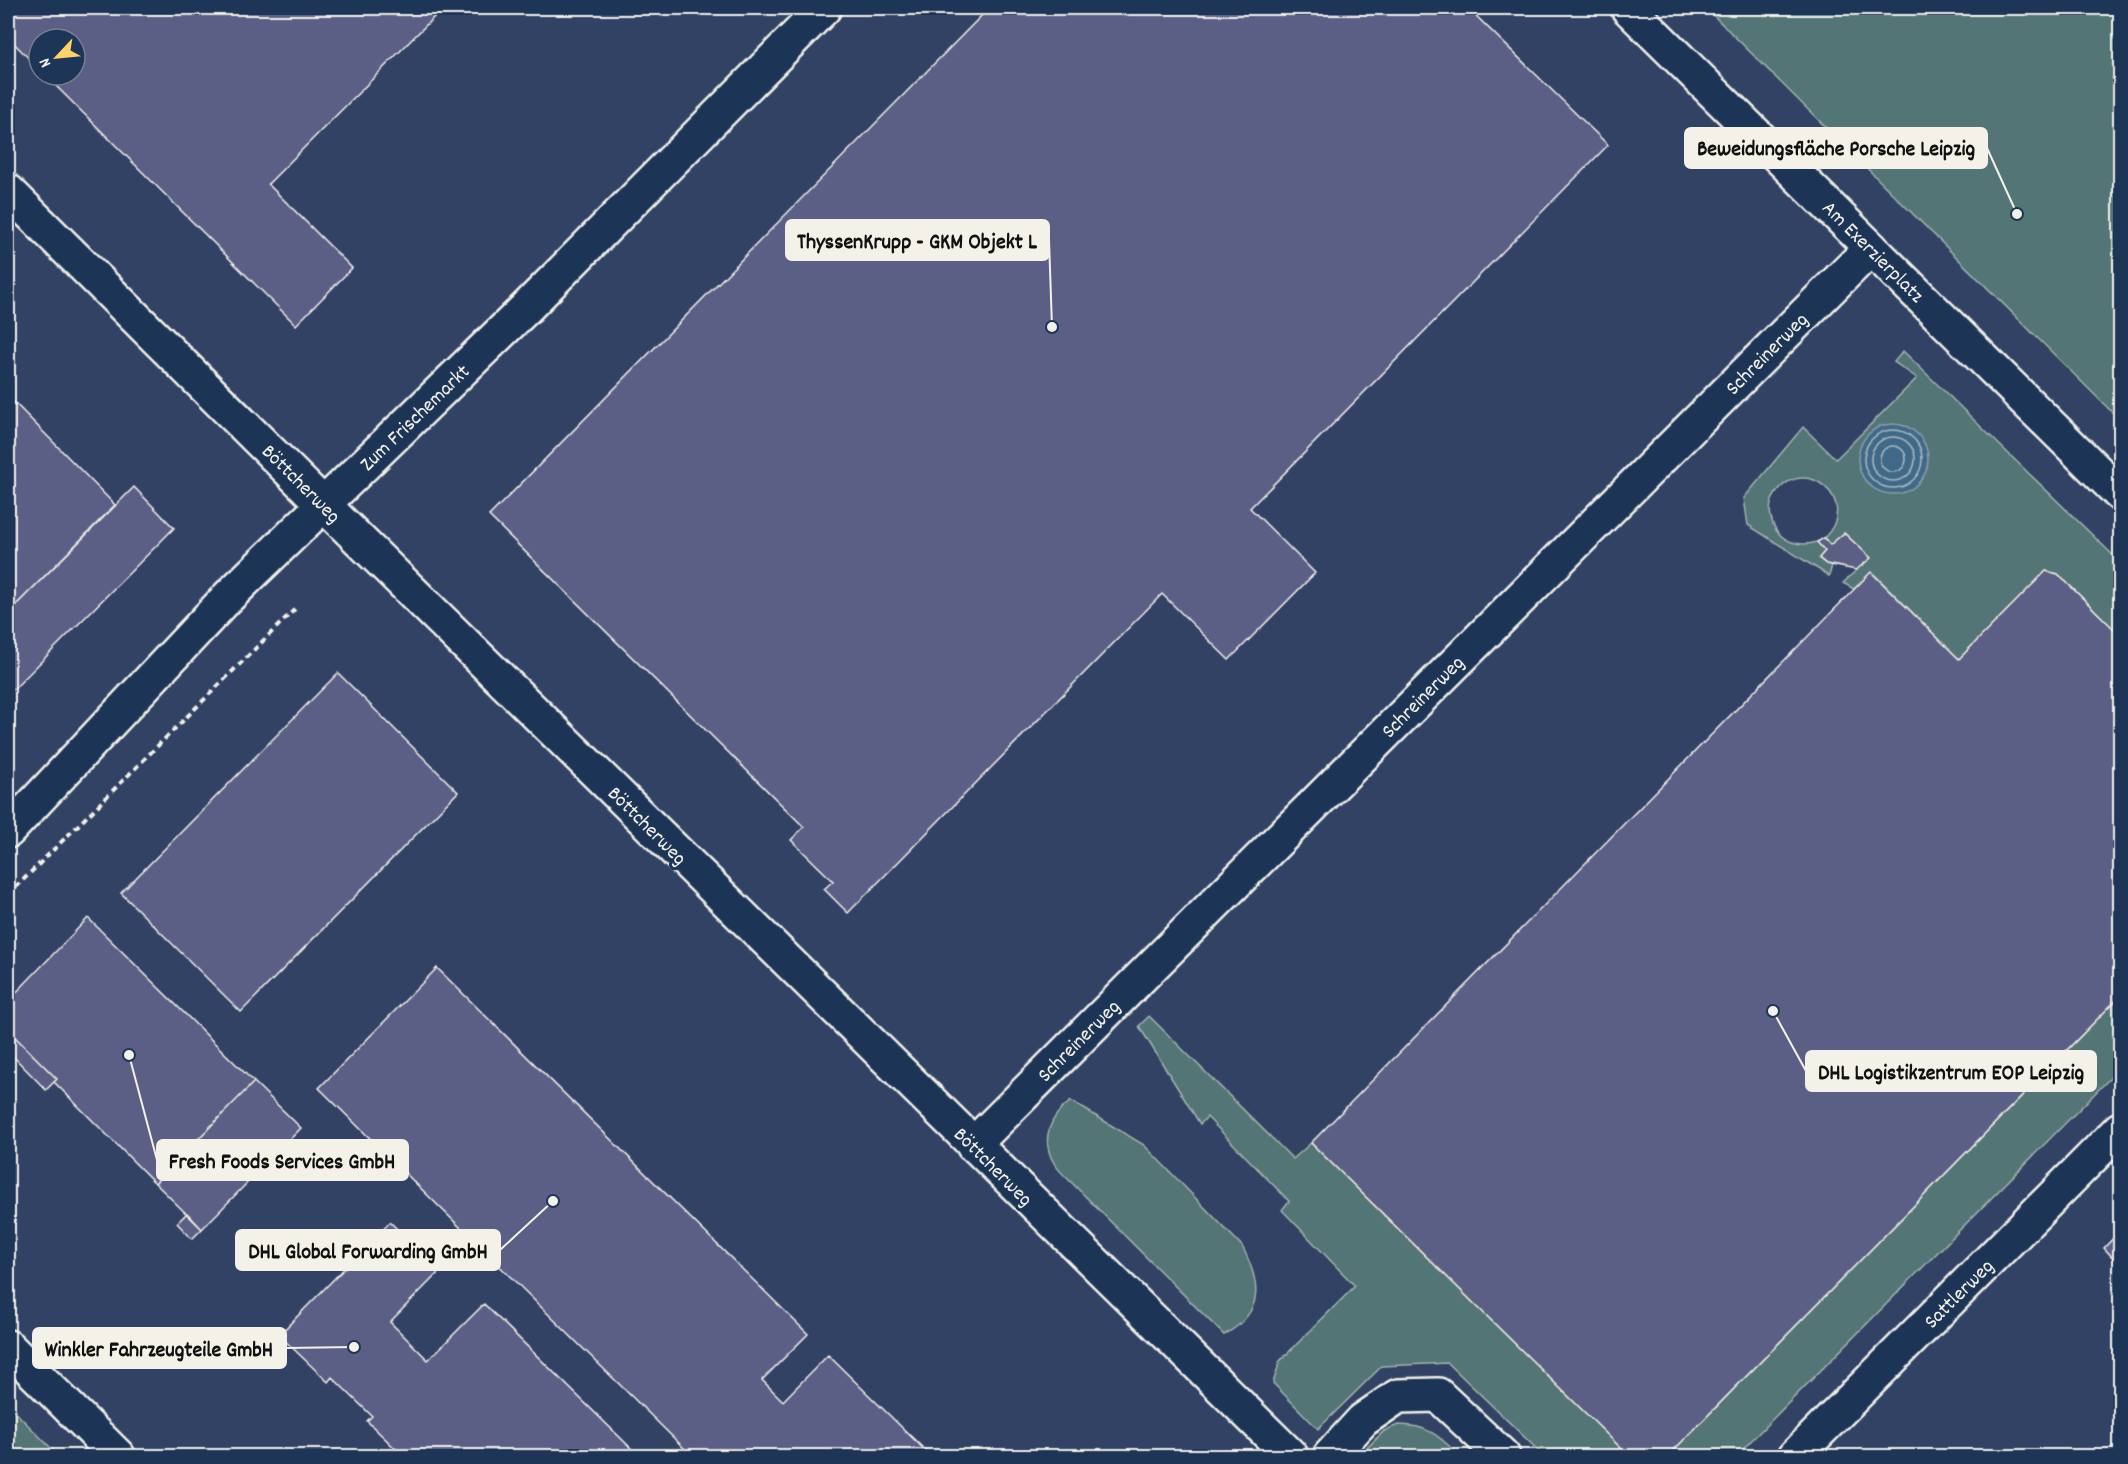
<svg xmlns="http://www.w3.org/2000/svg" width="2128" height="1464" viewBox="0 0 2128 1464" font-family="Dekko,sans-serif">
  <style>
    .built { fill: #304265; fill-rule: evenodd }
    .green { fill: #537575; stroke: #a4b3ae; stroke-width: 1.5 }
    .water { fill: #416988; stroke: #899fae; stroke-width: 1.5 }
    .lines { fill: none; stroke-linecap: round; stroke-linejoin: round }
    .shore { stroke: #acbbc2; stroke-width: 1.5 }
    .building { fill: #5b5f85; stroke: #f4f1e8; stroke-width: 1.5 }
    .minor-casing { stroke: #f4f1e8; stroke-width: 38 }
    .path { stroke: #f4f1e8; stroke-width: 4; stroke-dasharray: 6 4.5; stroke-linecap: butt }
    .minor { stroke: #1d3557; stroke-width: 33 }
    .labels { text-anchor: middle; stroke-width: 6; stroke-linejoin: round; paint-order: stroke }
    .street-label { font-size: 21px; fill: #f4f1e8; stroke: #1d3557 }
    .leader { fill: none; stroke: #f4f1e8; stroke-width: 2 }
    .callout-dot { fill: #f4f1e8; stroke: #1d3557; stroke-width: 2 }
    .callout { fill: #f4f1e8; stroke: #f4f1e8; stroke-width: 2 }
    .callout-label { font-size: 22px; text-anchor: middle; font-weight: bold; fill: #111 }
  </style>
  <rect width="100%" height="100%" fill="#1d3557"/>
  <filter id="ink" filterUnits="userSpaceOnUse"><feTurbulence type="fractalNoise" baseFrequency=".0167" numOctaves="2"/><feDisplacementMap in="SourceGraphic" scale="12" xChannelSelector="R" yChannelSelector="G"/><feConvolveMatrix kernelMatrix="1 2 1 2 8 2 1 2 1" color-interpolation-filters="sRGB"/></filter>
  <g filter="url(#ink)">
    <!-- built -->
    <path class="built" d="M 8,8 L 1706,8 L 2120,420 L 2120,1456 L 8,1456 ZM 39,39 L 75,39 L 75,75 L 39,75 Z"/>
    <!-- green -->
    <path class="green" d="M 1706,8 L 2120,8 L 2120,420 Z
      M 1903,351 L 2120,562 L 2120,635 L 2058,574 L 2046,571 L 1959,659 L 1872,572 L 1854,589 L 1843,583 L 1870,557 L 1844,533 L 1830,545 L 1824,538 C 1863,500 1802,452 1775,495 C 1771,501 1769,509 1771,517 C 1775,540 1797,548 1817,542 L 1825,551 L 1819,559 L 1826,564 L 1832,565 L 1829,576 L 1748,525 L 1744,498 L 1803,427 L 1836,459 L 1917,378 L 1894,362 Z
      M 2120,996 L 2120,1068 L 1736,1456 L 1668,1456 Z
      M 1149,1016 L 1293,1159 L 1311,1143 L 1629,1456 L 1544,1456 L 1448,1363 L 1382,1366 L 1318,1429 L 1273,1383 L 1280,1361 L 1355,1286 L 1282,1210 L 1289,1201 L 1207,1117 L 1200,1124 L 1139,1026 Z
      M 1071,1101 L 1144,1145 L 1242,1246 C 1261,1283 1265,1312 1224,1335 L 1070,1181 C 1065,1176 1058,1170 1054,1163 C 1040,1139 1050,1116 1071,1101 Z
      M 8,1405 L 59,1456 L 8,1456 Z
      M 1398,1425 C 1429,1425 1439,1436 1460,1456 L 1359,1456 L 1384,1431 Z"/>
    <!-- water -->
    <path class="water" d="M1858 459a35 35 0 1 1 70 0a35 35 0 1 1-70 0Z"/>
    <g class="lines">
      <!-- shore -->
      <path class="shore" d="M1864 459a29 29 0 1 1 58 0a29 29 0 1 1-58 0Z
        M1871 459a22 22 0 1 1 44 0a22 22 0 1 1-44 0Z
        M1880 459a13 13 0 1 1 26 0a13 13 0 1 1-26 0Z"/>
    </g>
    <!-- building -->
    <path class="building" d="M 8,8 L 443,8 L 268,184 L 352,268 L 296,325 L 45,75 L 75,75 L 75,39 L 39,39 L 39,69 L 8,37 Z
      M 989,8 L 1468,8 L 1608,145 L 1250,508 L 1315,573 L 1229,660 L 1162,594 L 848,913 L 824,889 L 833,881 L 791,840 L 804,827 L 489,516 Z
      M 8,396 L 115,505 L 8,613 Z
      M 134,487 L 174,528 L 8,695 L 8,613 Z
      M 1844,533 L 1871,558 L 1856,570 L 1826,564 L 1819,558 L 1825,551 L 1817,542 L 1824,538 L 1830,545 Z
      M 2046,571 L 2058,574 L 2120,635 L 2120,996 L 1668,1456 L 1629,1456 L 1311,1143 L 1871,572 L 1959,659 Z
      M 338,673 L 458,792 L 241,1012 L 121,893 Z
      M 88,918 L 254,1082 L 155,1183 L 54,1082 L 57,1079 L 8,1030 L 8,1001 Z
      M 437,968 L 808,1334 L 762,1380 L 783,1401 L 828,1355 L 931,1456 L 692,1456 L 319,1088 Z
      M 8,1030 L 57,1079 L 46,1090 L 8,1051 Z
      M 254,1082 L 301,1128 L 202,1229 L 155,1183 Z
      M 187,1213 L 202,1229 L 192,1239 L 177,1223 Z
      M 390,1222 L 440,1271 L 390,1322 L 428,1360 L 484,1304 L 639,1456 L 403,1456 L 367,1421 L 372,1416 L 332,1377 L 328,1382 L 279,1335 Z
      M 2120,1231 L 2120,1256 L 2116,1261 L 2104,1248 Z"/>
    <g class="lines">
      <defs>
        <path id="minor" d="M 1628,8 L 2120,494
          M 8,191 L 324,505 L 1291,1456
          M 8,831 L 227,598 L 526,308 L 824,8
          M 973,1145 L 1871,248
          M 8,1347 L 118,1456
          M 1330,1456 L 1363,1420 L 1398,1396 L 1438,1395 L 1503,1456
          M 1795,1456 L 2120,1129"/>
      </defs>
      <!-- minor casing -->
      <use href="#minor" class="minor-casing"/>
      <!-- path -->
      <path class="path" d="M 8,895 L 296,608"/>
      <!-- minor -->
      <use href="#minor" class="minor"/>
    </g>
  </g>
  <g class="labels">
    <!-- street labels -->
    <g class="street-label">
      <text transform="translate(1874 251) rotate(45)" y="7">Am Exerzierplatz</text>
      <text transform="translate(1766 353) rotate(-45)" y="7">Schreinerweg</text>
      <text transform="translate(414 417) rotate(-44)" y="7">Zum Frischemarkt</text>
      <text transform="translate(302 483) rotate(45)" y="7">Böttcherweg</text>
      <text transform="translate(1422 696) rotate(-45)" y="7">Schreinerweg</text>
      <text transform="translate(648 825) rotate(45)" y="7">Böttcherweg</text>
      <text transform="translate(1078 1040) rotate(-45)" y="7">Schreinerweg</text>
      <text transform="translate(994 1166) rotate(45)" y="7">Böttcherweg</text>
      <text transform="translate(1958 1293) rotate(-45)" y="7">Sattlerweg</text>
    </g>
  </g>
  <!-- callouts -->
  <path class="leader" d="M2017 214L1987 148M1052 327L1049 240M1773 1011L1806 1071M129 1055L157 1160M553 1201L500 1250M354 1347L286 1348"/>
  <g class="callout-dot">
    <circle cx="2017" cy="214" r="6"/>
    <circle cx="1052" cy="327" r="6"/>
    <circle cx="1773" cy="1011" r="6"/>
    <circle cx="129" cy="1055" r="6"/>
    <circle cx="553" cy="1201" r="6"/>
    <circle cx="354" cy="1347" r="6"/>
  </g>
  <g class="callout">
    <rect x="1685" y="128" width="302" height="40" rx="6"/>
    <rect x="786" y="220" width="263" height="40" rx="6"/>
    <rect x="1806" y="1051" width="290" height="40" rx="6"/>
    <rect x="157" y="1140" width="251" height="40" rx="6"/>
    <rect x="236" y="1230" width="264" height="40" rx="6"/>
    <rect x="33" y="1328" width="253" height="40" rx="6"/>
  </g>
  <g class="callout-label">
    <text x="1836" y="155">Beweidungsfläche Porsche Leipzig</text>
    <text x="917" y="248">ThyssenKrupp - GKM Objekt L</text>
    <text x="1951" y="1079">DHL Logistikzentrum EOP Leipzig</text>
    <text x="282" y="1168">Fresh Foods Services GmbH</text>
    <text x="368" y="1258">DHL Global Forwarding GmbH</text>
    <text x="159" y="1356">Winkler Fahrzeugteile GmbH</text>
  </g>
  <!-- margin -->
  <rect width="2128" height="1464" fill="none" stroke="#1d3557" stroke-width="30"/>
  <rect x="15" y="15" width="2098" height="1434" fill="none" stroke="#f4f1e8" stroke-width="2" filter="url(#ink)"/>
  <!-- north arrow -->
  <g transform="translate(57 57) rotate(244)"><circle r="28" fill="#1d3557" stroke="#738091" stroke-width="1.5"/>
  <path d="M0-4.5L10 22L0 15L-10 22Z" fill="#ffd166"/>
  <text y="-9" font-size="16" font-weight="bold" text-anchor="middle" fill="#f4f1e8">N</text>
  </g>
</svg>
